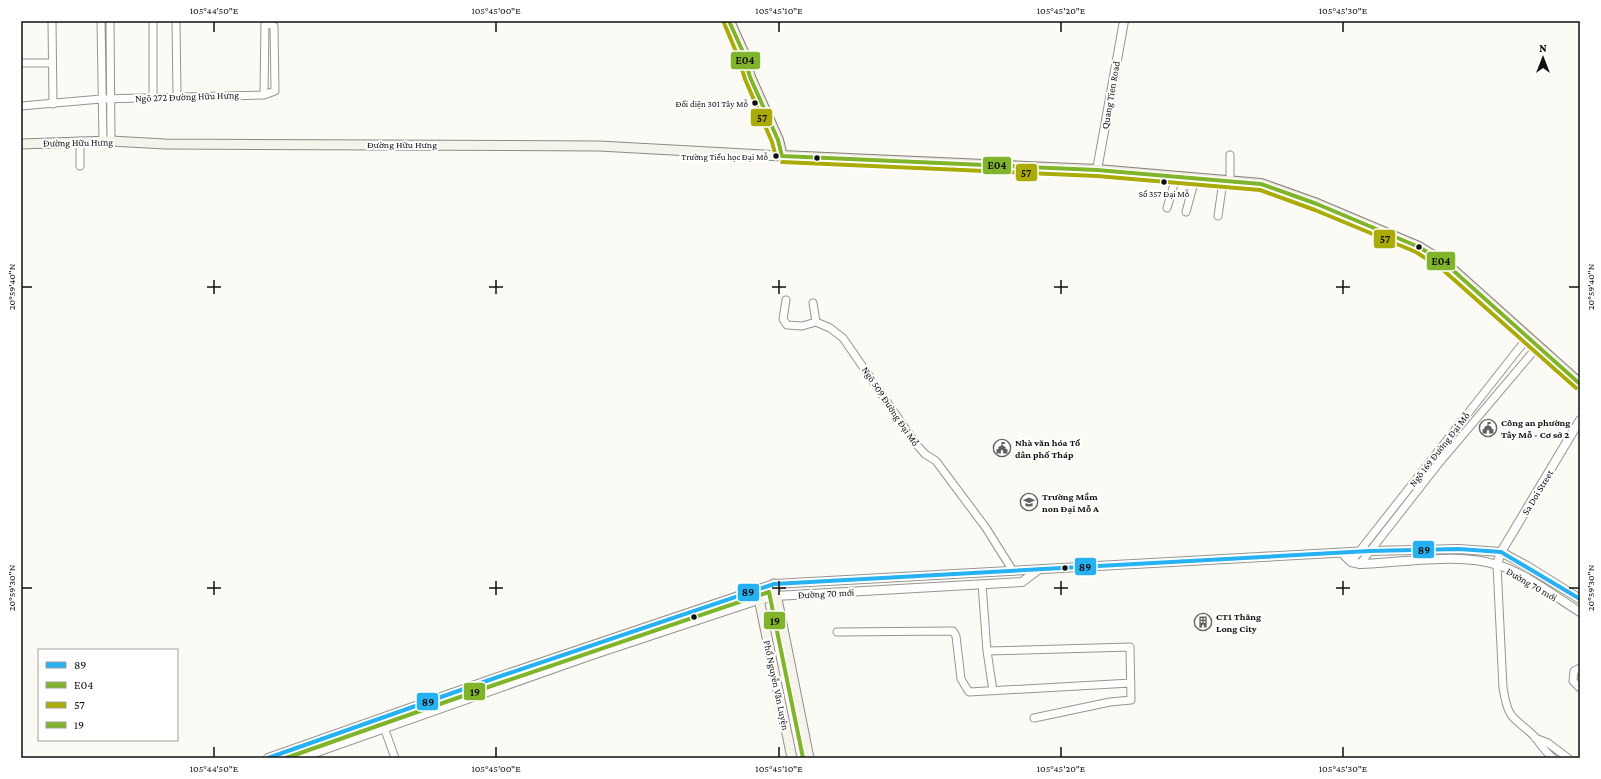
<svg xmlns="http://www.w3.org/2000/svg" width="1601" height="779" viewBox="0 0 1601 779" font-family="'Crimson Pro',serif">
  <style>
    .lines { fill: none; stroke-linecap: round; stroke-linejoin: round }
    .minor-casing { stroke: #969592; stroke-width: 9 }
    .tertiary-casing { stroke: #969592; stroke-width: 10 }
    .secondary-casing { stroke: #8c8b89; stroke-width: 11 }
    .primary-casing { stroke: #83827f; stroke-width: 12 }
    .minor { stroke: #fffefd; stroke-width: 7 }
    .tertiary { stroke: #fffefd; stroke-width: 8 }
    .secondary { stroke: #f5f4ea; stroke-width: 9 }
    .primary { stroke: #eee8d9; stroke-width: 10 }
    .bus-1-casing { stroke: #fff; stroke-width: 7 }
    .bus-2-casing { stroke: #fff; stroke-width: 7 }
    .bus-3-casing { stroke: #fff; stroke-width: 7 }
    .bus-4-casing { stroke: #fff; stroke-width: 7 }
    .bus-1 { stroke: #26b1f3; stroke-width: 4 }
    .bus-2 { stroke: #80b42a; stroke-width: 4 }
    .bus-3 { stroke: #abab05; stroke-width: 4 }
    .bus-4 { stroke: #80b42a; stroke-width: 4 }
    .ticks { fill: none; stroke: #0f0f0f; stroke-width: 1.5 }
    .bus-dot { fill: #0f0f0f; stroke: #fff; stroke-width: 1.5 }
    .labels { text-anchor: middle; stroke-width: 4; stroke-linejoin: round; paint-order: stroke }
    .bus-label { font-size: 9px; fill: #0f0f0f; stroke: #fff; text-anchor: end }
    .street-label { font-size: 10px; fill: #0f0f0f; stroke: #fff }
    .poi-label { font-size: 10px; font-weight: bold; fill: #0f0f0f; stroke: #fff; text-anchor: start }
    .line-badge { stroke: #fff; stroke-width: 1.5 }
    .pale-badge-label { font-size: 11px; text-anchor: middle; font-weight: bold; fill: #111 }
    .neatline { fill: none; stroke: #0f0f0f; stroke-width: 1.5 }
    .ticks-label { font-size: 10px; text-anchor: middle; fill: #0f0f0f }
  </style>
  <rect width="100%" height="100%" fill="#fcfaf4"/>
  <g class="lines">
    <defs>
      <path id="minor" d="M 52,21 L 53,104
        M 101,21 L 103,141
        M 110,21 L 111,141
        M 153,21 L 153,97
        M 176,21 L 177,96
        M 21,63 L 52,63
        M 264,95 L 265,21
        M 21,106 L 101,99 L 264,95 L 275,91 L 274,26 L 265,23
        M 80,141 L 80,166
        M 1230,155 L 1230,182
        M 1167,208 L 1176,177
        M 1186,212 L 1195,179
        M 1218,216 L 1223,181
        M 786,300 L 783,319 L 787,325 L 802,326 L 816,322
        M 813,303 L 816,322 L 830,328 L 843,338 L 916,444 L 925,454 L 936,461 L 986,528 L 1013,571
        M 1351,562 L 1528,337
        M 1360,564 L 1439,463 L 1532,353 L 1539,347
        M 1497,565 L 1503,688 C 1509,723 1513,715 1535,737 C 1541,745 1545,752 1553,758
        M 982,584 L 987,651
        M 837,632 L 953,631 L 956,636 L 961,679 L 969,692 L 1131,683
        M 1580,668 L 1574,671 L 1573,681 L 1580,688
        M 993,691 L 987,651 L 1130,647 L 1131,700 L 1110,702 L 1034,718
        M 381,719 L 395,758
        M 1535,738 L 1548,743 L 1568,758"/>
      <path id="tertiary" d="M 1097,170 L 1124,21
        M 1342,553 L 1351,562 L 1360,564 C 1401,563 1460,552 1498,565 C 1527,574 1554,596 1580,612
        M 1497,565 L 1501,552 L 1580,420
        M 268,758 L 495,678 L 774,584 L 1369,551 L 1459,549 L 1501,552 L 1527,566 L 1580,599
        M 300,758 L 592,655 L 758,600 L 775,596 L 1022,582 L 1038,570"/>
      <path id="secondary" d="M 21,144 L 111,141 L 165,144 L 599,146 L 782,156
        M 774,584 L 809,758
        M 757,589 L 792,758"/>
      <path id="primary" d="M 729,21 L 743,52 L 750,77 L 778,140 L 782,156 L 1097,170 L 1261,184 L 1317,204 L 1400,239 L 1419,247 L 1446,264 L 1580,384"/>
    </defs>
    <!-- minor casing -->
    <use href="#minor" class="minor-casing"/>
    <!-- tertiary casing -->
    <use href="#tertiary" class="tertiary-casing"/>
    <!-- secondary casing -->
    <use href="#secondary" class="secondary-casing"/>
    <!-- primary casing -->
    <use href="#primary" class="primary-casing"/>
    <!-- minor -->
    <use href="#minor" class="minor"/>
    <!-- tertiary -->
    <use href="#tertiary" class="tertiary"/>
    <!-- secondary -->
    <use href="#secondary" class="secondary"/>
    <!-- primary -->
    <use href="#primary" class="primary"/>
    <defs>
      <path id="bus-1" d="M 268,758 L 495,678 L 774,584 L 1369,551 L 1459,549 L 1501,552 L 1580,599"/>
      <path id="bus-2" d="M 729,21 L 743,52 L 750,77 L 778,140 L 782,156
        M 782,156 L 1097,170 L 1261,184 L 1317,204 L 1419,247 L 1446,264 L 1580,384"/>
      <path id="bus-3" d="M 724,23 L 737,54 L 745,79 L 772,142 L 776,157
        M 782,162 L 1097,176 L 1260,190 L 1315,210 L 1416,252 L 1442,269 L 1576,388"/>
      <path id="bus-4" d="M 286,758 L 497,684 L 769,592 L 803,758"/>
    </defs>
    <!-- bus-1 casing -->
    <use href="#bus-1" class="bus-1-casing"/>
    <!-- bus-2 casing -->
    <use href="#bus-2" class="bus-2-casing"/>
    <!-- bus-3 casing -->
    <use href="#bus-3" class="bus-3-casing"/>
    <!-- bus-4 casing -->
    <use href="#bus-4" class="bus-4-casing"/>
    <!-- bus-1 -->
    <use href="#bus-1" class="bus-1"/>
    <!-- bus-2 -->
    <use href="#bus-2" class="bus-2"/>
    <!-- bus-3 -->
    <use href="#bus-3" class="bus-3"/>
    <!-- bus-4 -->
    <use href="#bus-4" class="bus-4"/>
  </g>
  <!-- ticks -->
  <path class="ticks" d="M 214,22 L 214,32M 496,22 L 496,32M 779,22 L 779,32M 1061,22 L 1061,32M 1343,22 L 1343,32M 214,280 L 214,294M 496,280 L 496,294M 779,280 L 779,294M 1061,280 L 1061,294M 1343,280 L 1343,294M 22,287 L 32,287M 207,287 L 221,287M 489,287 L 503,287M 772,287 L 786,287M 1054,287 L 1068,287M 1336,287 L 1350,287M 1569,287 L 1579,287M 214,581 L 214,595M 496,581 L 496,595M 779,581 L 779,595M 1061,581 L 1061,595M 1343,581 L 1343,595M 22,588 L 32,588M 207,588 L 221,588M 489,588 L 503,588M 772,588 L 786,588M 1054,588 L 1068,588M 1336,588 L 1350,588M 1569,588 L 1579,588M 214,747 L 214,757M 496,747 L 496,757M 779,747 L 779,757M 1061,747 L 1061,757M 1343,747 L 1343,757"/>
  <!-- icons -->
  <defs>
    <symbol id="civic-ring" viewBox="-11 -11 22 22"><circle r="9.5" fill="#fff" stroke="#62615f" stroke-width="1.5"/><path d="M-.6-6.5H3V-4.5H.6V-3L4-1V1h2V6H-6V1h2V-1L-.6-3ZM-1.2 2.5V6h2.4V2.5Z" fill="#62615f"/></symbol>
    <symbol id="school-ring" viewBox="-11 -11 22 22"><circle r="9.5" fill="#fff" stroke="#62615f" stroke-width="1.5"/><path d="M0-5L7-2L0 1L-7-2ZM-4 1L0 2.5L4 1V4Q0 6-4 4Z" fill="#62615f"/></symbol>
    <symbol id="building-ring" viewBox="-11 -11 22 22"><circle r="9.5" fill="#fff" stroke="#62615f" stroke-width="1.5"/><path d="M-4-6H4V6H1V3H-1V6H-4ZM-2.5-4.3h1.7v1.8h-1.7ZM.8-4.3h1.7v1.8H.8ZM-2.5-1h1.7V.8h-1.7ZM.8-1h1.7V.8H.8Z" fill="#62615f"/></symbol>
  </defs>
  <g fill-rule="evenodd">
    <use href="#civic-ring" x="1478" y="418" width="20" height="20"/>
    <use href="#civic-ring" x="992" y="438" width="20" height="20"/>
    <use href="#school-ring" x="1019" y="492" width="20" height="20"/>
    <use href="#building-ring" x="1193" y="612" width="20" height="20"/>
  </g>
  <!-- markers -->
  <g class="bus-dot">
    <circle cx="755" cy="103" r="3.5"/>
    <circle cx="776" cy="156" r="3.5"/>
    <circle cx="817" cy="158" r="3.5"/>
    <circle cx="1164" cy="182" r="3.5"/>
    <circle cx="1419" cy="247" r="3.5"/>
    <circle cx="1065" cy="568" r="3.5"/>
    <circle cx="694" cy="617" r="3.5"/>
  </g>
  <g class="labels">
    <!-- bus labels -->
    <g class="bus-label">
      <text x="748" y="107">Đối diện 301 Tây Mỗ</text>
      <text x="768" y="160">Trường Tiểu học Đại Mỗ</text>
      <text x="1164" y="197" text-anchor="middle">Số 357 Đại Mỗ</text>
    </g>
    <!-- street labels -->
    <g class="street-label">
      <text transform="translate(1110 95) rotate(-80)" y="4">Quang Tien Road</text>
      <text transform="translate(187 96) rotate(-2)" y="4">Ngõ 272 Đường Hữu Hưng</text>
      <text transform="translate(78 142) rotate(-1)" y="4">Đường Hữu Hưng</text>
      <text x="402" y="148">Đường Hữu Hưng</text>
      <text transform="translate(891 406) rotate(56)" y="4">Ngõ 509 Đường Đại Mỗ</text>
      <text transform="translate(1439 449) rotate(-52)" y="4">Ngõ 169 Đường Đại Mỗ</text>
      <text transform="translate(1537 492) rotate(-59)" y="4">Sa Doi Street</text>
      <text transform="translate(1532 584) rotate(30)" y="4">Đường 70 mới</text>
      <text transform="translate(826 593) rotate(-3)" y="4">Đường 70 mới</text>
      <text transform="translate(777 685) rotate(78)" y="4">Phố Nguyễn Văn Luyện</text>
    </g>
    <!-- poi labels -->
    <g class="poi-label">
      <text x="1501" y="426">Công an phường<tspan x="1501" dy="12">Tây Mỗ - Cơ sở 2</tspan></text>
      <text x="1015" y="446">Nhà văn hóa Tổ<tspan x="1015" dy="12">dân phố Tháp</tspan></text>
      <text x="1042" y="500">Trường Mầm<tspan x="1042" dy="12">non Đại Mỗ A</tspan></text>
      <text x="1216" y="620">CT1 Thăng<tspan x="1216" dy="12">Long City</tspan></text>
    </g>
  </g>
  <g class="line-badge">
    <rect x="730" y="51" width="31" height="19" rx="4" fill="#80b42a"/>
    <rect x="750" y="108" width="23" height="19" rx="4" fill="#abab05"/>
    <rect x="982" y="156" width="30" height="19" rx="4" fill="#80b42a"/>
    <rect x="1015" y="163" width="23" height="19" rx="4" fill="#abab05"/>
    <rect x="1373" y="229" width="23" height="20" rx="4" fill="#abab05"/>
    <rect x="1426" y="251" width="30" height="20" rx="4" fill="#80b42a"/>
    <rect x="1412" y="540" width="23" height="19" rx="4" fill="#26b1f3"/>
    <rect x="1074" y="557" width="23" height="19" rx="4" fill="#26b1f3"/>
    <rect x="737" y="583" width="23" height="19" rx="4" fill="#26b1f3"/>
    <rect x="763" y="611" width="23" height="19" rx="4" fill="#80b42a"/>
    <rect x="463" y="682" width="23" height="19" rx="4" fill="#80b42a"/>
    <rect x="416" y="692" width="23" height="19" rx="4" fill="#26b1f3"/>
  </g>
  <g class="pale-badge-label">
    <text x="745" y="64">E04</text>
    <text x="762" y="122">57</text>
    <text x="997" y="169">E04</text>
    <text x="1026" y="177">57</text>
    <text x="1385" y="243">57</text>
    <text x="1441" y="265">E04</text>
    <text x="1424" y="554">89</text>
    <text x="1085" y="571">89</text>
    <text x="748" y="596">89</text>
    <text x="775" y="625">19</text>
    <text x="475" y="696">19</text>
    <text x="428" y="706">89</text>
  </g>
  <!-- border -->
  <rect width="1601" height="779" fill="none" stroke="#ffffff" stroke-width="44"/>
  <!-- legend -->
  <rect x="38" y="649" width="140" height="92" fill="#ffffff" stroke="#9f9f9f"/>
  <rect x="46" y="662" width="20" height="6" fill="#26b1f3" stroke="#9f9f9f"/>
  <text x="74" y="669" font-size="12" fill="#0f0f0f">89</text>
  <rect x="46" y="682" width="20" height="6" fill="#80b42a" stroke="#9f9f9f"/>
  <text x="74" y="689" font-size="12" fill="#0f0f0f">E04</text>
  <rect x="46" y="702" width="20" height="6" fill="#abab05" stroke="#9f9f9f"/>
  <text x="74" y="709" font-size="12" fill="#0f0f0f">57</text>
  <rect x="46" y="722" width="20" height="6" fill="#80b42a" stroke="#9f9f9f"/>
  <text x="74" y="729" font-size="12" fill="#0f0f0f">19</text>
  <!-- north arrow -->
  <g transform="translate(1543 58)" stroke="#ffffff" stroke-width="3" paint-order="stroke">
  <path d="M0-3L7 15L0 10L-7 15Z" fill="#0f0f0f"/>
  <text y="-6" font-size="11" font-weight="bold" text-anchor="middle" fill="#0f0f0f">N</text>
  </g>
  <rect x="22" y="22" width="1557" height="735" class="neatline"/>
  <g class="ticks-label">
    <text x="214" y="14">105°44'50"E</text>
    <text x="496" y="14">105°45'00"E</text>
    <text x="779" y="14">105°45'10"E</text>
    <text x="1061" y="14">105°45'20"E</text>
    <text x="1343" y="14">105°45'30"E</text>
    <text transform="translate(11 287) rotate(-90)" y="4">20°59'40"N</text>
    <text transform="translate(1590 287) rotate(-90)" y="4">20°59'40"N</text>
    <text transform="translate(11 588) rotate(-90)" y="4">20°59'30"N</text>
    <text transform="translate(1590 588) rotate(-90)" y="4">20°59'30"N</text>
    <text x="214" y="772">105°44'50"E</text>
    <text x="496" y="772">105°45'00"E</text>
    <text x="779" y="772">105°45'10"E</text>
    <text x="1061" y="772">105°45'20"E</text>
    <text x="1343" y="772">105°45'30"E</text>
  </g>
</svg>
